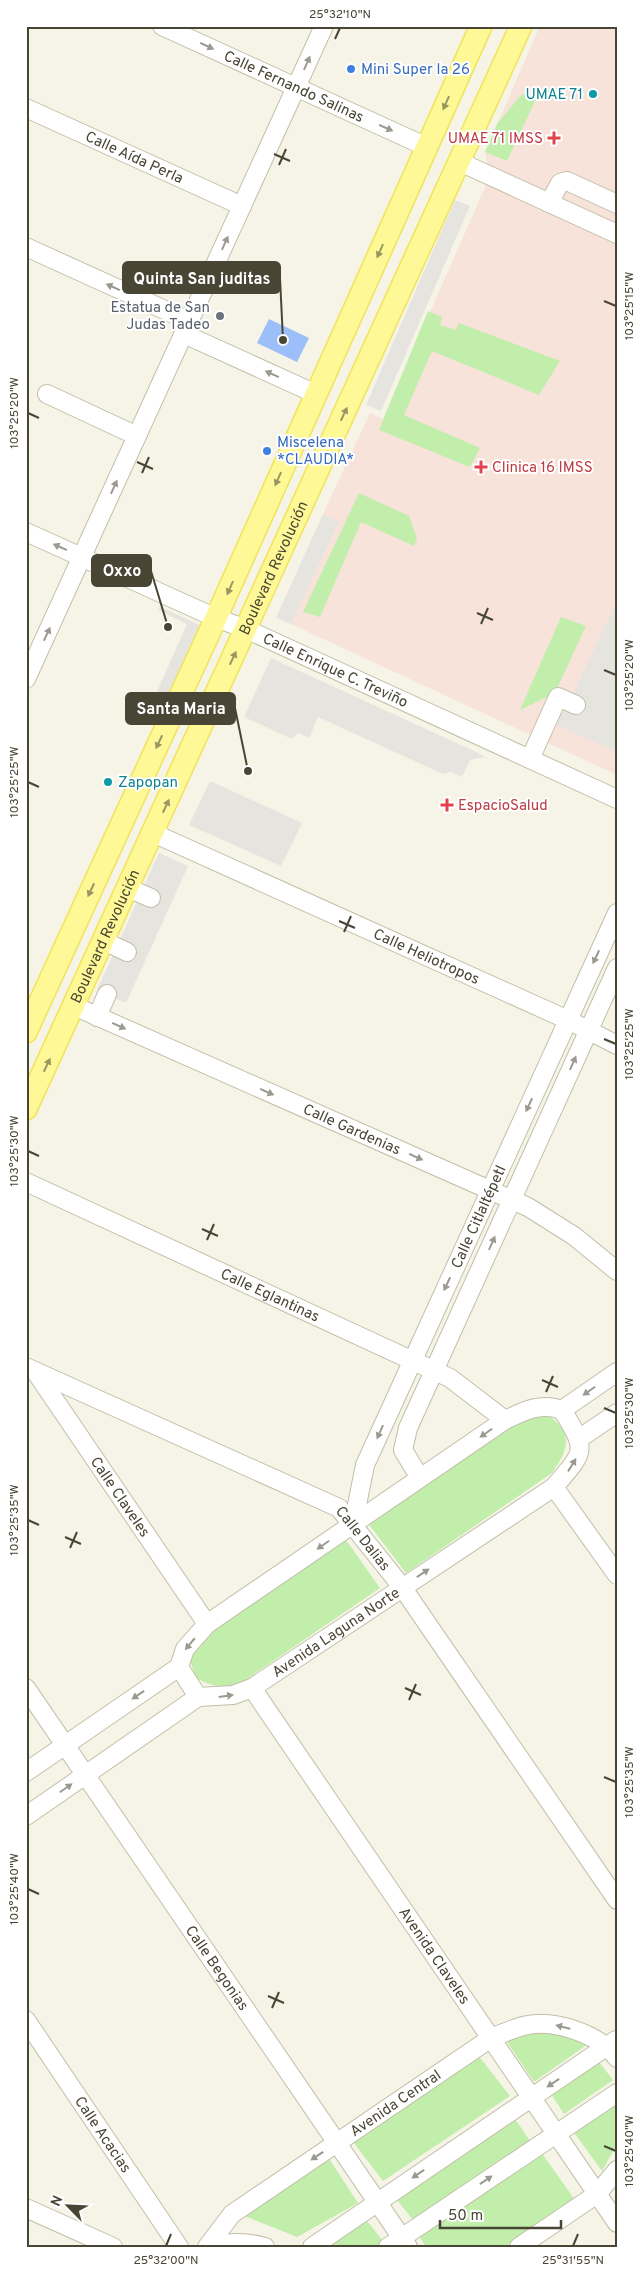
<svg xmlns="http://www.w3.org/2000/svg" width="643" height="2273" viewBox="0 0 643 2273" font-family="Overpass,sans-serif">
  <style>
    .medical { fill: #f7e3d9 }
    .green { fill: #c1eeab }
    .parking { fill: #e6e4df }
    .water { fill: #9cbff9 }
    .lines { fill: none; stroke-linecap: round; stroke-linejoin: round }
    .minor-casing { stroke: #c2bfa8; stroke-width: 20 }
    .major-casing { stroke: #f1e458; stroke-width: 24 }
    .minor { stroke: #fff; stroke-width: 18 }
    .major { stroke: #fff896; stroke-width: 21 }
    .oneway { fill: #9b9990 }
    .oneway2 { fill: #9b9661 }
    .ticks { fill: none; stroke: #494535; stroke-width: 2 }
    .shop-dot { fill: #3f7fe0; stroke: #fff; stroke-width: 2 }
    .culture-dot { fill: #0f9aa8; stroke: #fff; stroke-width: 2 }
    .health-dot { fill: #e0444e; stroke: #fff; stroke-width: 2 }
    .worship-dot { fill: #6b7280; stroke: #fff; stroke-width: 2 }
    .labels { text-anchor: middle; stroke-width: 4; stroke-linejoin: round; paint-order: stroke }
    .shop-label { font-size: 15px; fill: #366cbe; stroke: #fff; text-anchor: start }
    .street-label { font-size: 15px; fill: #494535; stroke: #fff }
    .culture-label { font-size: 15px; fill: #0d838f; stroke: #fff; text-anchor: end }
    .health-label { font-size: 15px; fill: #be3a42; stroke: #fff; text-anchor: start }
    .worship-label { font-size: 15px; fill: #5b616d; stroke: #fff; text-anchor: end }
    .leader { fill: none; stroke: #494535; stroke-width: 2 }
    .callout-dot { fill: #494535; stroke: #fff; stroke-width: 2 }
    .callout { fill: #494535; stroke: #494535; stroke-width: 2 }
    .callout-label { font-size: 16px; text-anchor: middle; font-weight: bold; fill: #fff }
    .neatline { fill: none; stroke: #494535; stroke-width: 2 }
    .ticks-label { font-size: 12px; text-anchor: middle; fill: #494535 }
  </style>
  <rect width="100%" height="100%" fill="#f5f4e6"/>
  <!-- medical -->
  <path class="medical" d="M 540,26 L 617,26 L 617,775 L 291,624 L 338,521 L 323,514 L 370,413 L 383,419 L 490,176 L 485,152 Z"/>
  <!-- green -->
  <path class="green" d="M 522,94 L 536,99 L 507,161 L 485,152 L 497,124 Z
    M 428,311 L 442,317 L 440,325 L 456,330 L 459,323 L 560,361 L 539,395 L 432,351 L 404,415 L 480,448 L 470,467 L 379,430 Z
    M 359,493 L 409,516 L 417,539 L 414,546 L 361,522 L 320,617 L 303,612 Z
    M 561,617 L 586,626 L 555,693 L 520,710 Z
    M 544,1413 C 574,1431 570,1447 552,1473 L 406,1573 L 364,1518 L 506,1418 Z
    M 341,1533 L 380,1588 L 238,1685 C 221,1688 211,1686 196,1678 L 190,1660 L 194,1644 Z
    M 535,2031 L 558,2033 L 588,2044 L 534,2082 L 507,2042 Z
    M 478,2055 L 510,2096 L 383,2181 L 353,2142 Z
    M 596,2058 L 613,2080 L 564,2114 L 548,2089 Z
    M 617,2097 L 617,2144 L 602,2171 L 570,2127 Z
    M 511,2113 L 530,2141 L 414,2221 L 393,2195 Z
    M 541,2152 L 575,2200 L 505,2247 L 426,2247 L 417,2233 Z
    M 328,2157 L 358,2203 L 297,2237 L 242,2215 Z
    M 363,2216 L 384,2242 L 377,2247 L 318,2247 Z"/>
  <!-- parking -->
  <path class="parking" d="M 455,200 L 470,206 L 381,411 L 366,405 Z
    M 323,514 L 339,521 L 291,624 L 276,618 Z
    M 617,601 L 617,752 L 548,721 L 565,711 Z
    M 160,607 L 202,626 L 164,709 L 152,703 L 187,624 L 158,610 Z
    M 271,658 L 474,751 L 490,759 L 484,757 L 470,760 L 462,777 L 451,772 L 443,774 L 318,717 L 309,738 L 298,733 L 292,739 L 244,717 Z
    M 210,781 L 302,823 L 281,866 L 189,825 Z
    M 159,853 L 188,866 L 126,1003 L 97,990 Z"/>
  <!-- water -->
  <path class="water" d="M 269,319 L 309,338 L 297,362 L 257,343 Z"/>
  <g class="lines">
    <defs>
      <g id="minor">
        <path id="s1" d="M 162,26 L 427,147"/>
        <path id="s2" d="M 26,108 L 242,206"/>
        <path d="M 460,162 L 617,234"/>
        <path d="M 549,203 L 560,183 L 567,181 L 617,204"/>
        <path d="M 26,247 L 189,321"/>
        <path d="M 184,334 L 316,394"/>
        <path d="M 47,394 L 137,436"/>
        <path id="s3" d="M 26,532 L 216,618 L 246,629 L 617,799"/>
        <path d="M 26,679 L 324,26"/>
        <path d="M 530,759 L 558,697 L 576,705"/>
        <path id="s4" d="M 153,833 L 568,1020 L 617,1045"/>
        <path d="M 128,888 L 151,898"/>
        <path d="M 104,941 L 127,952"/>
        <path id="s5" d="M 74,1006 L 528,1207 L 574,1236 L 617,1271"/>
        <path d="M 97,1017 L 107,994"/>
        <path id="s6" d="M 26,1182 L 450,1378 L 505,1420"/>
        <path id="s7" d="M 26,1367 L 339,1508 L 402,1587 L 617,1900"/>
        <path id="s8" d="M 35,1371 L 207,1624"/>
        <path d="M 562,1410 L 617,1372"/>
        <path d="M 580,1438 L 617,1413"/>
        <path d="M 420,1478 L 403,1450 L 408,1428 L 617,968"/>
        <path d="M 554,1487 L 617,1575"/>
        <path id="s9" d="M 353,1525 L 365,1465 L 617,913"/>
        <path d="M 179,1667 L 198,1697"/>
        <path id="s10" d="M 26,1688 L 408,2247"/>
        <path id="s11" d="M 252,1688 L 617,2223"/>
        <path d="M 26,1772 L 179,1667 L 185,1649 L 207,1624 L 505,1420 C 524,1411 541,1402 562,1410"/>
        <path id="s12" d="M 26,1816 L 198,1697 L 233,1695 L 252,1688 L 554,1487 C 585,1451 588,1451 562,1410"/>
        <path id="s13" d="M 26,2020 L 179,2247"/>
        <path d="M 26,2208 L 113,2247"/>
        <path id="s14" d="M 207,2247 L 232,2214 L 491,2038 C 501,2034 512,2029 523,2026 C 553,2018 599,2034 617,2058"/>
        <path d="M 213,2247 C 231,2241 247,2242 265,2247"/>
        <path d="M 312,2247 L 616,2040"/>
        <path d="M 388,2247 L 617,2093"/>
        <path d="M 519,2247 L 597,2194 L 617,2170"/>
      </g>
      <g id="major">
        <path d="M 26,1032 L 216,618 L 481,26"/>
        <path id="s15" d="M 26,1109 L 521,26"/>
      </g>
    </defs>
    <!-- minor casing -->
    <use href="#minor" class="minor-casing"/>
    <!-- major casing -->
    <use href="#major" class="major-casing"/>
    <!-- minor -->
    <use href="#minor" class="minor"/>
    <!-- major -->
    <use href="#major" class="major"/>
  </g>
  <!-- one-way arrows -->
  <defs><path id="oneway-solid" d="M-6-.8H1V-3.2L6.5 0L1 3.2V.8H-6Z" transform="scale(1.25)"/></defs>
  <g class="oneway">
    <use href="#oneway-solid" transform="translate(207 46) rotate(25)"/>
    <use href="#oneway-solid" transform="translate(307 63) rotate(-66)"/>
    <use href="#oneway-solid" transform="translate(386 128) rotate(24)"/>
    <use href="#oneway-solid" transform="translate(225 243) rotate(-66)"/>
    <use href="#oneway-solid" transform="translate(113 287) rotate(-156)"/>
    <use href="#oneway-solid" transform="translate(272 374) rotate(-156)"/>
    <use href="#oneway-solid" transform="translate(114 487) rotate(-66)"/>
    <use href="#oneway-solid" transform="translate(60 547) rotate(-156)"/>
    <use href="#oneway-solid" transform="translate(47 634) rotate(-65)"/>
    <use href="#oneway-solid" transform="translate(596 957) rotate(115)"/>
    <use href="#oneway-solid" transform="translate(119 1026) rotate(24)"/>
    <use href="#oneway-solid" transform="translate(573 1063) rotate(-66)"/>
    <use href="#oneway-solid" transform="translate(267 1092) rotate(24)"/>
    <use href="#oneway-solid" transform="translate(529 1105) rotate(115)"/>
    <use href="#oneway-solid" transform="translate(416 1157) rotate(24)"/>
    <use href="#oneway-solid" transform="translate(492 1243) rotate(-66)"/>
    <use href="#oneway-solid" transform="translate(447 1284) rotate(115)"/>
    <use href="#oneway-solid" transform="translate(589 1391) rotate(145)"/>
    <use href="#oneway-solid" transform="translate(380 1432) rotate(114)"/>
    <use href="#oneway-solid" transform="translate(486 1433) rotate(145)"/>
    <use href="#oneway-solid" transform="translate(572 1465) rotate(-58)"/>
    <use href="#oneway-solid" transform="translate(323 1545) rotate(145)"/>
    <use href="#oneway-solid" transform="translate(423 1573) rotate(-34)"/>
    <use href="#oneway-solid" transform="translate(190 1644) rotate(130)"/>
    <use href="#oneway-solid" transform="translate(138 1695) rotate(146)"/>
    <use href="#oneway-solid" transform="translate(226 1696) rotate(-8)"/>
    <use href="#oneway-solid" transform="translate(66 1788) rotate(-35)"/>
    <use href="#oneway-solid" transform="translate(563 2027) rotate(-166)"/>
    <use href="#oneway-solid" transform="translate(553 2083) rotate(146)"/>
    <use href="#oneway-solid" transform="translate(317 2156) rotate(146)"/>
    <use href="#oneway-solid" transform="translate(418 2174) rotate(146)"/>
    <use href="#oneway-solid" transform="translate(486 2180) rotate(-34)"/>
  </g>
  <g class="oneway2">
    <use href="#oneway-solid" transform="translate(446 103) rotate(114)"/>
    <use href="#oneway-solid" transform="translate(380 251) rotate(114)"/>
    <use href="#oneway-solid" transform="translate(344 414) rotate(-65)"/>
    <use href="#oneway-solid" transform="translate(278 479) rotate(114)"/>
    <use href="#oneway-solid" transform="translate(230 588) rotate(114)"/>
    <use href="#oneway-solid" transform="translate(233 658) rotate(-65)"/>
    <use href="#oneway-solid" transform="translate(159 742) rotate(115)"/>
    <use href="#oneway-solid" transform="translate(166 806) rotate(-65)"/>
    <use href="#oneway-solid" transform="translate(91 890) rotate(115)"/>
    <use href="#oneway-solid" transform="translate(47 1065) rotate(-65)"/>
  </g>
  <!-- ticks -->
  <path class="ticks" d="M 335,39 L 340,28M 274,154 L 290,161M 279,165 L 286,149M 604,301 L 616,306M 28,413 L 39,418M 137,462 L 153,469M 142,473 L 149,457M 477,613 L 493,620M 481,624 L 488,608M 604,670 L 616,675M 28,782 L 39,787M 339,921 L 355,928M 344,932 L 351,916M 604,1039 L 616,1044M 28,1151 L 39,1156M 202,1229 L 218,1236M 207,1240 L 214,1224M 542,1380 L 558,1387M 546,1392 L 553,1376M 604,1408 L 616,1413M 28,1520 L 39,1525M 65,1537 L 81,1544M 70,1548 L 77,1532M 405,1688 L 421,1695M 409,1700 L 416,1684M 604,1777 L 616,1782M 28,1889 L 39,1894M 268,1996 L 284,2003M 272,2008 L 279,1992M 604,2146 L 616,2151M 166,2246 L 171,2234M 573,2246 L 578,2234"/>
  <!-- markers -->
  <g class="shop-dot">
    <circle cx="351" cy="69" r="5"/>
    <circle cx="267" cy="451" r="5"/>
  </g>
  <g class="culture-dot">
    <circle cx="593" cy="94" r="5"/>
    <circle cx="108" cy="782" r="5"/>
  </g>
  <g class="health-dot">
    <path d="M551.5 130.5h5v5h5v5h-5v5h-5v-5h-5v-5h5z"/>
    <path d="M478.5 459.5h5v5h5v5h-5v5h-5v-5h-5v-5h5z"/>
    <path d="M444.5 797.5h5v5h5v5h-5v5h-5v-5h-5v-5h5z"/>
  </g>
  <circle class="worship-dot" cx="220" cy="316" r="5"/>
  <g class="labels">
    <!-- shop labels -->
    <g class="shop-label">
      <text x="361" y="74">Mini Super la 26</text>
      <text x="277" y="447">Miscelena<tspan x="277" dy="17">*CLAUDIA*</tspan></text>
    </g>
    <!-- street labels -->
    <g class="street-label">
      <text dy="5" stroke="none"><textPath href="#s1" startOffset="145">Calle Fernando Salinas</textPath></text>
      <text dy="5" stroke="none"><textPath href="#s2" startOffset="119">Calle Aída Perla</textPath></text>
      <text dy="5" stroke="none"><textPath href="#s15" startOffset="595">Boulevard Revolución</textPath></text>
      <text dy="5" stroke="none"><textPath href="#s3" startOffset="339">Calle Enrique C. Treviño</textPath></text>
      <text dy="5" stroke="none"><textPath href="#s15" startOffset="190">Boulevard Revolución</textPath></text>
      <text dy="5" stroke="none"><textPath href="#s4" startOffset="300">Calle Heliotropos</textPath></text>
      <text dy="5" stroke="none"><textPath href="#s5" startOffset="304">Calle Gardenias</textPath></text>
      <text dy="5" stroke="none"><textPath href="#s9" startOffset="334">Calle Citlaltépetl</textPath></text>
      <text dy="5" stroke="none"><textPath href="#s6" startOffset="269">Calle Eglantinas</textPath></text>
      <text dy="5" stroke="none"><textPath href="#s8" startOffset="152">Calle Claveles</textPath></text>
      <text dy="5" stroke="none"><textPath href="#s7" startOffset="382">Calle Dalias</textPath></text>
      <text dy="5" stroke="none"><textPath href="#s12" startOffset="365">Avenida Laguna Norte</textPath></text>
      <text dy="5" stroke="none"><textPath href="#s11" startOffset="324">Avenida Claveles</textPath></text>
      <text dy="5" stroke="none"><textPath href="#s10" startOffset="339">Calle Begonias</textPath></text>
      <text dy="5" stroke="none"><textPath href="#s14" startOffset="239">Avenida Central</textPath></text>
      <text dy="5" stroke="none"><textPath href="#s13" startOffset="138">Calle Acacias</textPath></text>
    </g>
    <!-- culture labels -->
    <g class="culture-label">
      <text x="583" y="99">UMAE 71</text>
      <text x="118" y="787" text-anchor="start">Zapopan</text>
    </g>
    <!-- health labels -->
    <g class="health-label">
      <text x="543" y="143" text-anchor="end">UMAE 71 IMSS</text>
      <text x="492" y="472">Clinica 16 IMSS</text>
      <text x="458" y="810">EspacioSalud</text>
    </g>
    <!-- worship labels -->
    <g class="worship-label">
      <text x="210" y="312">Estatua de San<tspan x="210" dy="17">Judas Tadeo</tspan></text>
    </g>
  </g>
  <!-- callouts -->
  <path class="leader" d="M283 340L280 278M168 627L151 571M248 771L235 708"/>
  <g class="callout-dot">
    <circle cx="283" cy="340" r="5"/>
    <circle cx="168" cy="627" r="5"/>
    <circle cx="248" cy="771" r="5"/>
  </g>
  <g class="callout">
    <rect x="123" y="262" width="157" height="31" rx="5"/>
    <rect x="92" y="555" width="59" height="31" rx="5"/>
    <rect x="126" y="693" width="109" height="31" rx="5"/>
  </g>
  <g class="callout-label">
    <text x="202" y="284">Quinta San juditas</text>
    <text x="122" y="576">Oxxo</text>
    <text x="181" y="714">Santa Maria</text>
  </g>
  <!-- border -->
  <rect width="643" height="2273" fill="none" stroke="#ffffff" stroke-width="55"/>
  <!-- north arrow -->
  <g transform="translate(68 2206) rotate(294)" stroke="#ffffff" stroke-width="4" paint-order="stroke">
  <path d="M0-4L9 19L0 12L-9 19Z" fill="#494535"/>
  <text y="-8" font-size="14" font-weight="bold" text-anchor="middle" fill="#494535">N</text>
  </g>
  <!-- scale -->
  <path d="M440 2220v8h121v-8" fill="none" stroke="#494535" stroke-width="2.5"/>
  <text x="448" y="2220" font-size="15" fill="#494535" stroke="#ffffff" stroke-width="4" paint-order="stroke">50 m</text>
  <rect x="28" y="28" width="588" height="2218" class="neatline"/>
  <g class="ticks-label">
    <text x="340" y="18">25°32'10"N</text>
    <text transform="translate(629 306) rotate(-90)" y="4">103°25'15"W</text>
    <text transform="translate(14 413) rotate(-90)" y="4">103°25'20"W</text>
    <text transform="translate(629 675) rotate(-90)" y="4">103°25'20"W</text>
    <text transform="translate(14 782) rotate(-90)" y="4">103°25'25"W</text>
    <text transform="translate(629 1044) rotate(-90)" y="4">103°25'25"W</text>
    <text transform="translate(14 1151) rotate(-90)" y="4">103°25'30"W</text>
    <text transform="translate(629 1413) rotate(-90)" y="4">103°25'30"W</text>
    <text transform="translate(14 1520) rotate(-90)" y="4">103°25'35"W</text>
    <text transform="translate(629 1782) rotate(-90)" y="4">103°25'35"W</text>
    <text transform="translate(14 1889) rotate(-90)" y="4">103°25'40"W</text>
    <text transform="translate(629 2151) rotate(-90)" y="4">103°25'40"W</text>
    <text x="166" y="2264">25°32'00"N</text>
    <text x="573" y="2264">25°31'55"N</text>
  </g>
</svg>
